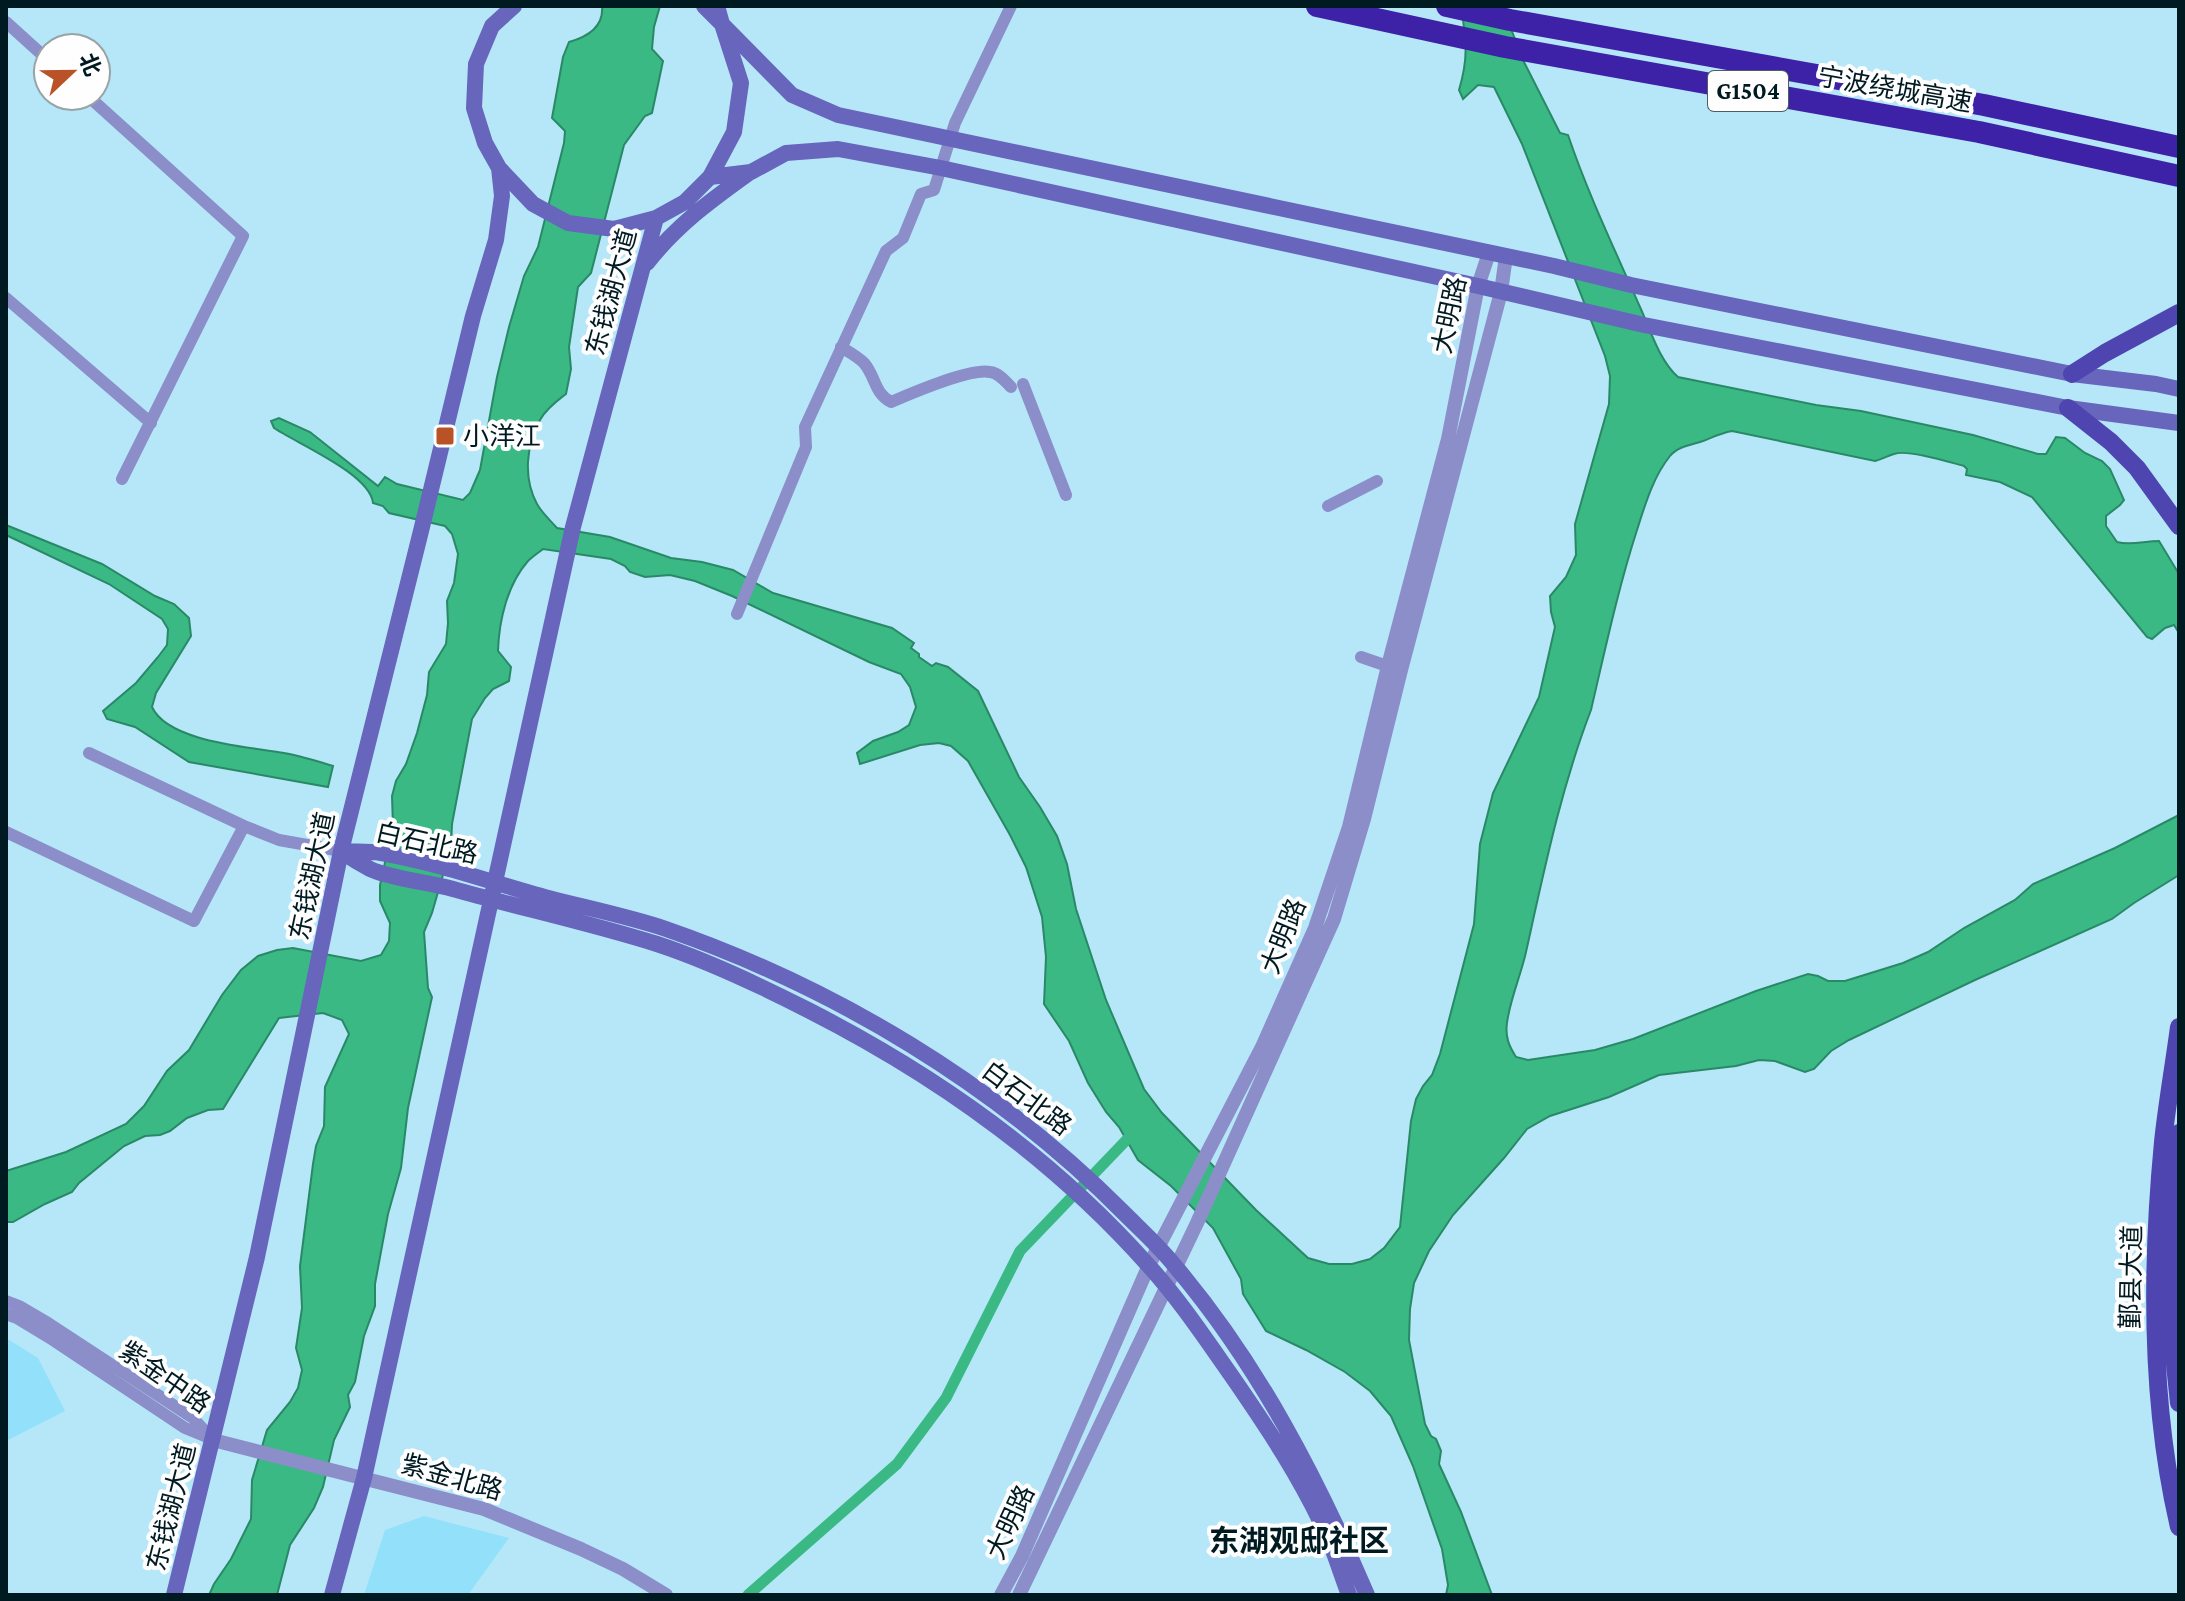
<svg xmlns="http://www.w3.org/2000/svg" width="2185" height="1601" viewBox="0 0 2185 1601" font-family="'Crimson Pro','Noto Sans SC',serif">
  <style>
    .built { fill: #93e0fa }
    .water { fill: #3ab985; stroke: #298967; stroke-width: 2 }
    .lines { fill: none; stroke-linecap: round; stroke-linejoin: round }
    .canal { stroke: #3ab985; stroke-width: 11 }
    .minor { stroke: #8c8ec9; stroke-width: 12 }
    .tertiary { stroke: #8c8ec9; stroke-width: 14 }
    .secondary { stroke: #6765bc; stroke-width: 16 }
    .primary { stroke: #4f45b0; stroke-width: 18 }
    .motorway { stroke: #3d21a6; stroke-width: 22 }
    .poi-dot { fill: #b95327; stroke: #fefefe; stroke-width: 3 }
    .labels { text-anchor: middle; stroke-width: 8; stroke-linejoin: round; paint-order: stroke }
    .shield { fill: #fefefe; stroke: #4c5e64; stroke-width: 2 }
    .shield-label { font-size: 24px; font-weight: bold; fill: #001a22 }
    .street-label { font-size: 26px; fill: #001a22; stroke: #fefefe }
    .poi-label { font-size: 26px; fill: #001a22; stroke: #fefefe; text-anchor: start }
    .quarter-label { font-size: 30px; font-weight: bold; fill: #001a22; stroke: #fefefe }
  </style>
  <rect width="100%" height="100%" fill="#b5e7f9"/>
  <!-- built -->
  <path class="built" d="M 6,1338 L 38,1358 L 65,1411 L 6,1441 Z
    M 424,1516 L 509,1538 L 468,1595 L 364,1595 L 385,1530 Z"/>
  <!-- water -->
  <path class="water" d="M 602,6 L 660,6 L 654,27 L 652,49 L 663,61 L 652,113 L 645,116 L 624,145 L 591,273 L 578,287 L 569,347 L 571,369 L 566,394 C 557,401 546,409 540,420 C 526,446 523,478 537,504 C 542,513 550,520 557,528 L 610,537 L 671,558 L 702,562 L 733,570 L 773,593 L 892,628 L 914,643 L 911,648 L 919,654 L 919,657 L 932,666 L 936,663 L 948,667 L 978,691 L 1019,777 L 1040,807 L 1057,836 L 1067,864 L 1076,909 L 1106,1000 L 1144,1089 L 1162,1113 L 1256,1210 L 1308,1258 L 1329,1264 L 1352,1264 L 1370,1259 L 1384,1248 L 1400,1227 L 1411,1121 L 1416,1099 L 1423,1086 L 1432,1075 L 1440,1054 L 1474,924 L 1480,844 L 1493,793 L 1539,697 L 1555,627 L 1551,612 L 1550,596 L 1566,577 L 1576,555 L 1575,524 L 1609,404 L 1610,376 L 1605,356 L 1522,144 L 1494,87 L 1478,85 L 1463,99 L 1459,90 C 1469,57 1466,40 1461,6 L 1502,6 L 1524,62 L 1560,133 L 1568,135 C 1588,194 1615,250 1640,307 C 1650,329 1659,360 1678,377 L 1816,405 L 1861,411 L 1973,435 L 2038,454 L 2046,454 L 2056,437 L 2065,438 L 2085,453 L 2102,461 L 2110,469 L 2124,500 L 2120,505 L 2106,516 L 2106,526 L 2117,542 C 2131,546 2144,541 2159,541 L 2179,574 L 2179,633 L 2174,625 L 2165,628 L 2152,639 L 2147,637 L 2032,497 L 2000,482 L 1966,475 L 1967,469 L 1964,466 C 1949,462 1908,449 1894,454 C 1887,456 1883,459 1875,461 L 1732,431 C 1721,433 1713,437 1703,441 C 1692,445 1678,446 1670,456 C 1653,477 1645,505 1637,530 C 1618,589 1605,650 1591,710 C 1561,788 1544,871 1526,952 C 1521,975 1510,999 1507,1023 C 1505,1037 1509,1046 1516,1057 L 1528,1060 L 1595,1050 L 1633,1039 L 1756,991 L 1808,974 L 1818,976 L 1828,981 L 1845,981 L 1903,963 L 1928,952 L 1964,928 L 2015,900 L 2033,884 L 2115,848 L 2179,815 L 2179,875 L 2134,903 L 2112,919 L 1975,980 L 1849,1040 L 1831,1051 L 1814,1069 L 1805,1072 L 1775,1061 L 1759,1060 L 1736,1066 L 1659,1075 L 1609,1097 L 1550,1116 L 1527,1129 L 1504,1158 L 1453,1215 L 1429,1251 L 1414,1283 L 1410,1309 L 1409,1340 L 1425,1424 L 1431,1436 L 1436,1439 L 1441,1451 L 1439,1464 L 1461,1512 L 1492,1595 L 1446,1595 L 1448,1585 L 1442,1549 L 1413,1466 L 1391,1416 L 1370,1391 L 1345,1372 L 1306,1350 L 1266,1331 L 1243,1294 L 1241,1279 L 1213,1228 L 1171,1186 L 1138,1160 L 1119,1127 L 1106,1112 L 1088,1083 L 1069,1041 L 1044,1004 L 1046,957 L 1042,917 L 1026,867 L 1010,835 L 968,761 L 951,746 L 939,743 L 920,745 L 860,764 L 857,753 L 873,741 L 898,732 L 909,725 L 916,707 L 910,687 L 901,674 L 869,662 L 732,596 L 695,581 L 670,575 L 645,577 L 630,572 L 625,566 L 611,559 L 543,549 C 538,553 532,557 528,561 C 507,585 499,621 498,651 L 511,667 L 509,681 L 493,689 L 485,698 L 472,719 L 452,824 L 451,847 L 432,913 L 424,932 L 428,988 L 432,997 L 408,1108 L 401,1168 L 388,1214 L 375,1284 L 375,1306 L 364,1336 L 355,1382 L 348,1395 L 350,1407 L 334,1440 L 323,1487 L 314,1508 L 290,1545 L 277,1595 L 209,1595 L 214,1584 L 231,1559 L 251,1519 L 252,1480 L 267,1430 L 290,1402 L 298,1388 L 302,1370 L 296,1348 L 302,1308 L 300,1266 L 313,1164 L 316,1146 L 324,1126 L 325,1087 L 349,1034 L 342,1020 L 323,1013 L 279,1018 L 223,1109 L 208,1110 L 187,1118 L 170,1131 L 160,1135 L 145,1136 L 124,1146 L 79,1183 L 72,1192 L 45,1204 L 13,1222 L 6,1222 L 6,1171 L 66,1152 L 126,1124 L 144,1106 L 167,1071 L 189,1050 L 222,995 L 241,970 L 258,956 L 277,950 L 293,948 L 361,961 L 381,955 L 389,941 L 390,923 L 380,901 L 380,885 L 393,826 L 392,796 L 396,781 L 406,764 L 417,733 L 427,695 L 429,672 L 446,644 L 448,623 L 447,601 L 454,583 L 458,554 L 452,534 L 445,526 L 389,513 L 383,506 L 373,503 C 370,474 298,444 274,428 L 271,421 L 279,418 L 310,432 L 378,486 L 385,477 L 397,484 L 463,500 L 470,493 L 480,470 L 497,377 L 509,327 L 524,276 L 538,247 L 564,143 L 565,131 L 552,118 L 563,57 L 569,42 C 587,37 604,27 602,6 Z
    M 6,525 L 102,564 L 155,596 L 174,604 L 189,618 L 191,636 L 156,693 L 152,707 C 168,742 250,747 284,753 C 301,756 317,761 333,766 L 328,787 L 189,762 L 135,727 L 107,719 L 103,711 L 136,683 L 158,657 L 167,645 L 168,629 L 162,619 L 109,584 L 6,535 Z"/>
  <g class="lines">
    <!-- canal -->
    <path class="canal" d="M 748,1595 L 897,1464 L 946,1398 L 1020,1251 L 1136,1130"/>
    <!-- minor -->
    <path class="minor" d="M 6,22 L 48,60
      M 88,96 L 243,236 L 122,479
      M 6,298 L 151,423
      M 841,347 C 849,352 858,357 864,363 C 876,377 874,393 891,402 C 912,393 970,368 990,372 C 999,373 1005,381 1011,387
      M 1023,384 L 1066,495
      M 1328,506 L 1377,481
      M 737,614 L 806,447 L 805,427 L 886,251 L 903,238 L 921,194 L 934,190 L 955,123 L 1011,6
      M 1361,657 L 1396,669
      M 89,753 L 244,826 L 279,840 L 341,851
      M 6,832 L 194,921 L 244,826
      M 6,1301 L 19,1306 L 48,1323 L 193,1418 L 213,1440
      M 6,1314 L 17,1318 L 50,1338 L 185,1428 L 207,1437"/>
    <!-- tertiary -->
    <path class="tertiary" d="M 213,1440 L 484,1509 L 581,1549 L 623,1569 L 666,1595
      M 1001,1595 L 1022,1556 L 1149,1265 L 1262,1047 L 1315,928 L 1349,827 L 1388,666 L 1448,439 L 1478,286 L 1489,253
      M 1019,1595 L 1197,1223 L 1334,919 L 1364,819 L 1401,670 L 1501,292 L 1506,256"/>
    <!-- secondary -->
    <path class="secondary" d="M 514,6 L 492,26 L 476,64 L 474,108 L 485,143 L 499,168 L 533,204 L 568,223 L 614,229 L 656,218 L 685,202 L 710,177 L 734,132 L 741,83 L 722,24 L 704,6
      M 717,6 L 722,24 L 792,95 L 838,115 L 1554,266 L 1631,285 L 2072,374 L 2156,384 L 2179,389
      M 710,177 L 751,172 L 786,153 L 838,149 L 941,168 L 1478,286 L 1644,325 L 2068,408 L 2179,423
      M 647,263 C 677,225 710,201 749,173
      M 341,851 C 354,852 368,851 381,853 C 440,863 498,885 556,900 C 592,909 630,917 666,929 C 836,988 997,1085 1124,1213 C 1141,1230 1160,1247 1175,1266 C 1258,1364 1317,1478 1367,1595
      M 342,852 C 351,858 361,864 370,869 C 391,879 430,882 453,889 C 521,908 590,923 657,944 C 709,961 759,985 808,1010 C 936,1075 1052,1157 1148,1265 C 1179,1299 1205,1338 1231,1375 C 1267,1427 1303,1481 1329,1540 C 1336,1557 1342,1577 1349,1595
      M 174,1595 L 257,1257 L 341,851 L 421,531 L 473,316 L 496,240 L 502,196 L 499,168
      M 332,1595 L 364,1478 L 573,527 L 656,218"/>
    <!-- primary -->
    <path class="primary" d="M 2072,374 L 2105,353 L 2179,313
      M 2068,408 L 2111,442 L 2137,468 L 2179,526
      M 2179,1027 C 2174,1065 2167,1104 2163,1142 C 2151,1268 2150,1404 2179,1527
      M 2179,1133 C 2175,1184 2171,1235 2171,1286 C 2170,1325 2175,1364 2179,1403"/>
    <!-- motorway -->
    <path class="motorway" d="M 1317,6 L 1505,47 L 1979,132 L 2179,176
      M 1447,6 L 1510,20 L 1984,105 L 2179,147"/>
  </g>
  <!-- markers -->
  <rect class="poi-dot" x="435" y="426" width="20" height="20" rx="4"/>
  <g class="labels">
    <!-- shield labels -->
    <rect class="shield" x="1708" y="71" width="80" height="40" rx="6"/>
    <g class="shield-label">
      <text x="1748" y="99">G1504</text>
    </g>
    <!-- street labels -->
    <g class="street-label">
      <text transform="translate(1895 89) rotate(10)" y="9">宁波绕城高速</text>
      <text transform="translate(611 292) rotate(-75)" y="9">东钱湖大道</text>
      <text transform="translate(1449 315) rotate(-78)" y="9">大明路</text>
      <text transform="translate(427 843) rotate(13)" y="9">白石北路</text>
      <text transform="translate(312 876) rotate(-78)" y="9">东钱湖大道</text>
      <text transform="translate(1283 936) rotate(-68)" y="9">大明路</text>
      <text transform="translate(1027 1098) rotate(37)" y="9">白石北路</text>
      <text transform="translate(2131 1277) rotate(-89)" y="9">鄞县大道</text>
      <text transform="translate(165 1377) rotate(35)" y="9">紫金中路</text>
      <text transform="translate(452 1477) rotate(16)" y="9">紫金北路</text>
      <text transform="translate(171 1507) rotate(-76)" y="9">东钱湖大道</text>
      <text transform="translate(1010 1522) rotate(-65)" y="9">大明路</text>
    </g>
    <!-- poi labels -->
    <g class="poi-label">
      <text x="463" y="445">小洋江</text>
    </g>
    <!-- quarter labels -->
    <g class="quarter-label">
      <text x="1299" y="1551">东湖观邸社区</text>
    </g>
  </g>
  <!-- border -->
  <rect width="2185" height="1601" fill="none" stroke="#001a22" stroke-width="16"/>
  <!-- north arrow -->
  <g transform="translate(72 72) rotate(68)"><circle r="38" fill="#fefefe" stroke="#98a3a6" stroke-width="2"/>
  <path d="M0-6L14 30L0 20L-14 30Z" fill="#b95327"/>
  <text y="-12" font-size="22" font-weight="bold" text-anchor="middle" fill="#001a22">北</text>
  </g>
</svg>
